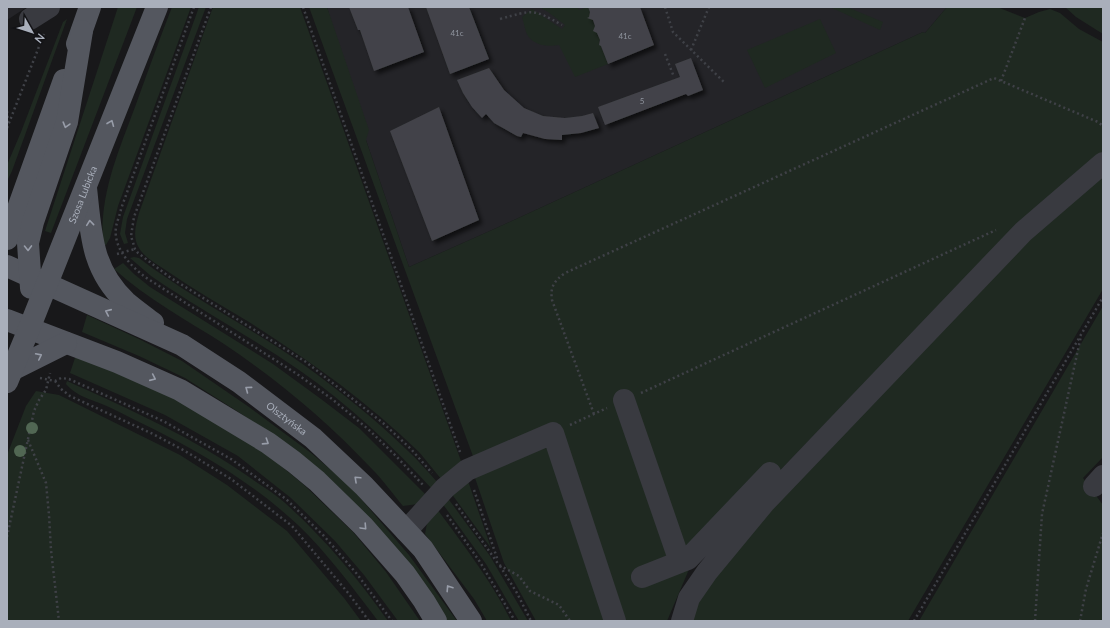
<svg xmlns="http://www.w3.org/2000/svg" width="1110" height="628" viewBox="0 0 1110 628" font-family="Lato,sans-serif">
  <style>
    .built { fill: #242428 }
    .green { fill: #1f2921 }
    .building { fill: #424348; filter: url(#shadow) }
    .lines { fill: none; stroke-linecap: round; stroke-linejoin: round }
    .path { stroke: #3f4147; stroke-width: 2.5; stroke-dasharray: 2 3; stroke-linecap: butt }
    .minor { stroke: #393a40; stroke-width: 22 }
    .major { stroke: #54575f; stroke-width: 22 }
    .tree { fill: #516753 }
    .oneway { stroke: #989da9 }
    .labels { text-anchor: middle; stroke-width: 3.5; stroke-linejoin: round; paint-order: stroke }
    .number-label { font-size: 8px; fill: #8f949e }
    .street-label { font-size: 10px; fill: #a9afbb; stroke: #131316 }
  </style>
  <defs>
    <filter id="shadow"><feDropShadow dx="3.5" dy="3.5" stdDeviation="2" flood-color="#0009"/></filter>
  </defs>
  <rect width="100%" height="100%" fill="#18181a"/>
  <!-- built -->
  <path class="built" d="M 7,7 L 27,7 L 7,20 Z
    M 327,7 L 947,7 L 925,33 L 923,32 L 492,230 L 409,267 L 366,140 Z"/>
  <!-- green -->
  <path class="green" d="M 118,7 L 137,7 L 51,233 L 45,231 Z
    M 172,7 L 191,7 L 118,206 L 110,238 L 106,245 L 103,245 C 99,195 118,153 135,107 C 147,74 159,40 172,7 Z
    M 199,7 L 206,7 L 127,219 L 125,233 L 128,243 L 124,244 L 120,234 L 123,217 Z
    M 213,7 L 300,7 L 462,464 L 442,480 C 434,471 427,461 419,452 C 368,402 309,360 249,322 C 221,305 193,289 167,271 C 157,264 145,258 139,248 C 132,237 136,224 139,213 Z
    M 309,7 L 327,7 L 369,130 L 366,140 L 409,267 L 492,230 L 923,32 L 925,33 L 947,7 L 997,7 L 1025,18 L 1039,12 L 1050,9 L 1060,13 L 1079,29 L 1103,42 L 1103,153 L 1018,225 L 693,560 L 667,621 L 626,621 L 558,423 L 474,459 Z
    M 539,7 L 578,7 L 579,10 L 588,7 L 590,12 L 589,18 L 593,20 L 595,26 L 594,31 L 597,33 L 600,40 L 599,44 L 598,44 L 601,46 L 608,64 L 575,77 L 559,45 C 549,47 535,46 528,36 C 525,31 524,23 522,17 L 532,9 L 562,29 L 565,25 L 548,12 Z
    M 830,7 L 847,7 L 883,22 L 880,30 Z
    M 1065,7 L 1103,7 L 1103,34 L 1076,17 Z
    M 67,19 L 12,171 L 7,181 L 7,165 L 21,132 L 63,22 Z
    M 820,19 L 836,53 L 765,88 L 747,50 Z
    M 1103,169 L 1103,289 L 908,621 L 686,621 L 700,588 L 1025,235 Z
    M 134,257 L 139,258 C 191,298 250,327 304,365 C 340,391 375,419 407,450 C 418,460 428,472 438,483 L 432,489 C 392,445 348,404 299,370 C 251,337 199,309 151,276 L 130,258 Z
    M 123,263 L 134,274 L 150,287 L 273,364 L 321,399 L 359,428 L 426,495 L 418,504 L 403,506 C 393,494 383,480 372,469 C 328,422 278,380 224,344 C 187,320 147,299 114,269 Z
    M 1103,306 L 1103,457 L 1083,478 L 1103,505 L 1103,621 L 919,621 Z
    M 87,315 L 139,339 L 182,361 L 249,407 L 311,453 L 350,486 L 409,555 L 457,621 L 445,621 L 306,458 L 240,413 L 185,378 L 139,356 L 82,332 Z
    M 75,358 L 82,358 L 181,401 L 263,451 L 304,485 L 353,532 L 386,572 L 420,621 L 398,621 L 364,575 L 335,541 L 291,498 L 238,456 L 165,415 L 70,373 Z
    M 67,381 C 131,410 194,438 252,479 C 263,487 274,493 284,502 C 323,537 358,578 388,621 L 378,621 C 353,588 328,554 298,525 C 269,498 235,474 200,454 C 171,437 141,423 111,408 C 95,400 78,398 66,384 Z
    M 36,391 L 59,395 L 180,455 L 227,485 L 287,531 L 344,598 L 361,621 L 7,621 L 7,455 L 26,406 Z
    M 538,446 L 549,449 L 607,621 L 536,621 L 504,563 L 473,472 Z
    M 467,478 L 491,548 L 451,493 Z
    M 447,497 L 490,556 L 528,621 L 519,621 L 486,564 L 442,503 Z
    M 437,509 C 462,543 493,583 511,621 L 487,621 L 474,599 L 425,534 L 428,518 Z"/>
  <!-- building -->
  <path class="building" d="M 349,7 L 408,7 L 424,52 L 374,71 L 360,30 L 358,30 Z
    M 426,7 L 469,7 L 489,59 L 450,74 Z
    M 588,7 L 640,7 L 654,45 L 608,64 L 601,46 L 599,45 L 600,40 L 597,33 L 593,31 L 595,26 L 593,20 L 587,18 L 589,17 L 590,12 Z
    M 691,58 L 703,90 L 688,96 L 686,94 L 605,125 L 598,107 L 680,77 L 675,64 Z
    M 489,68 L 504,90 L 524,108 L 543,116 L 565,118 L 582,116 L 593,113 L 599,128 L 581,133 L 562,135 L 562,140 L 545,139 L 523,133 L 521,137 L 517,136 L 494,123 L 486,114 L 482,118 L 472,107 L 463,93 L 457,80 Z
    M 439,107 L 479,220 L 432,241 L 390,131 Z"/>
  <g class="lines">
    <!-- path -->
    <path class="path" d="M 194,7 L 121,209 C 120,215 117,221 116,227 C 113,248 130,265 145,277 L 297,374 L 332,399 L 368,429 L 396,456 L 423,485
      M 211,7 L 134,217 L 131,236 L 135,249 L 138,253 L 171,278 L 306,362 L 383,423 L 411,449 L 432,473
      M 303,7 L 460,452
      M 665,7 L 673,32 L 724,82
      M 500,19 C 533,10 532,8 562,25
      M 691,50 L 709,7
      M 665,54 L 674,77
      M 1001,81 L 1025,18
      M 7,111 L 8,122
      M 7,128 L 44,34
      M 117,254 L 135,249
      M 40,378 L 55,381 L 61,378 L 69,379 L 163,421 L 231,459 L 286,499 L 324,536 L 357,574 L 392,621
      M 55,381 L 61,389 L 70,396 L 153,434 L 185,451 L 231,479 L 292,526 L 349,594 L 369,621
      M 641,393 L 996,230
      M 594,414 L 552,300 C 550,287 554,281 565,273 L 994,78 L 1098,122 L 1103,126
      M 570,425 L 607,408
      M 28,440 L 46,483 L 49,515 L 51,550 L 59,621
      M 474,490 L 498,561
      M 456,504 L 499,565 L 519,576 L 530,591 L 559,605 L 570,621
      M 447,515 L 480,562 L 515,621
      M 7,537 L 34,411 L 39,400 L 46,390 L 50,373
      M 500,566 L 517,593 L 531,621
      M 914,621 L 1103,297
      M 1035,621 L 1042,514 L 1081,336
      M 1080,621 L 1086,589 L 1103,533"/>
    <!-- minor -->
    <path class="minor" d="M 30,19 L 49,7
      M 624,400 L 680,562 L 688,559 L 770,473
      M 1094,486 L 1103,476
      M 406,531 L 445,488 L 467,470 L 553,433 L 615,621
      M 642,577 L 680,562
      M 682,621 L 689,598 L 707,572 L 764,503 L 1023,232 L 1103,163"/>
    <!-- major -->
    <g class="major">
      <path d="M 77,44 L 90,7"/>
      <path d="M 86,188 C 91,233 91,269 126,302 C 134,309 144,316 153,323"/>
      <path d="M 7,239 L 64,80"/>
      <path id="s1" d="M 7,266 L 182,345 L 239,382 L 313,438 L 364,486 L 423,549 L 471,621"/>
      <path d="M 31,288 L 28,243 L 33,222 L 67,122 L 82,31"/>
      <path d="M 7,320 L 117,362 L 180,390 L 268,443 L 294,462 L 317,481 L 363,526 L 405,574 L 424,601 L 436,621"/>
      <path d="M 12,370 L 66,343"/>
      <path id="s2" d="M 7,382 L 29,329 L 157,7"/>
    </g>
  </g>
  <!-- trees -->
  <g class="tree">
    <circle cx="32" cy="428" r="6"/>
    <circle cx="20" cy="451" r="6"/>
  </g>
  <!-- one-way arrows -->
  <defs><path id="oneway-chevron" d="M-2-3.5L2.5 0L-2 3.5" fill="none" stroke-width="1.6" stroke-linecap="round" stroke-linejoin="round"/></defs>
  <g class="oneway">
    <use href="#oneway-chevron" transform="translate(111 123) rotate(-68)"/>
    <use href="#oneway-chevron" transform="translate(66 125) rotate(106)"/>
    <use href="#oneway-chevron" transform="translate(90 223) rotate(-96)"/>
    <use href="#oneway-chevron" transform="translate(28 248) rotate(89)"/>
    <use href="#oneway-chevron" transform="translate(108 312) rotate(-156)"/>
    <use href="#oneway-chevron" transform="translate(39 356) rotate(-27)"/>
    <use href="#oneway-chevron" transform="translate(153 378) rotate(24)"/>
    <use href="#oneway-chevron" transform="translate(248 389) rotate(-143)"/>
    <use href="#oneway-chevron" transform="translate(266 442) rotate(33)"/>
    <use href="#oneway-chevron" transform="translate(357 479) rotate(-137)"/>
    <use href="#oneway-chevron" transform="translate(364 527) rotate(47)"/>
    <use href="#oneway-chevron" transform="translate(449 588) rotate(-123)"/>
  </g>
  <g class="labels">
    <!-- number labels -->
    <g class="number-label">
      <text x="457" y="36">41c</text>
      <text x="625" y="39">41c</text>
      <text x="642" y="104">5</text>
    </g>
    <!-- street labels -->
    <g class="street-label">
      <text dy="4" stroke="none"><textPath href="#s2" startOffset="202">Szosa Lubicka</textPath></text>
      <text dy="4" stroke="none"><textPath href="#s1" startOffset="320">Olsztyńska</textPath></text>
    </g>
  </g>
  <!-- border -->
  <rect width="1110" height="628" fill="none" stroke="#a9afbb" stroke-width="16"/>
  <!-- north arrow -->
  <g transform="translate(32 32) rotate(129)" stroke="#131316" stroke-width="3" paint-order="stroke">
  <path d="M0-3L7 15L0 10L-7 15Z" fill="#a9afbb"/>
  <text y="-6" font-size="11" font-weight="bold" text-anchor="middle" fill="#a9afbb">N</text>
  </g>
</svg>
